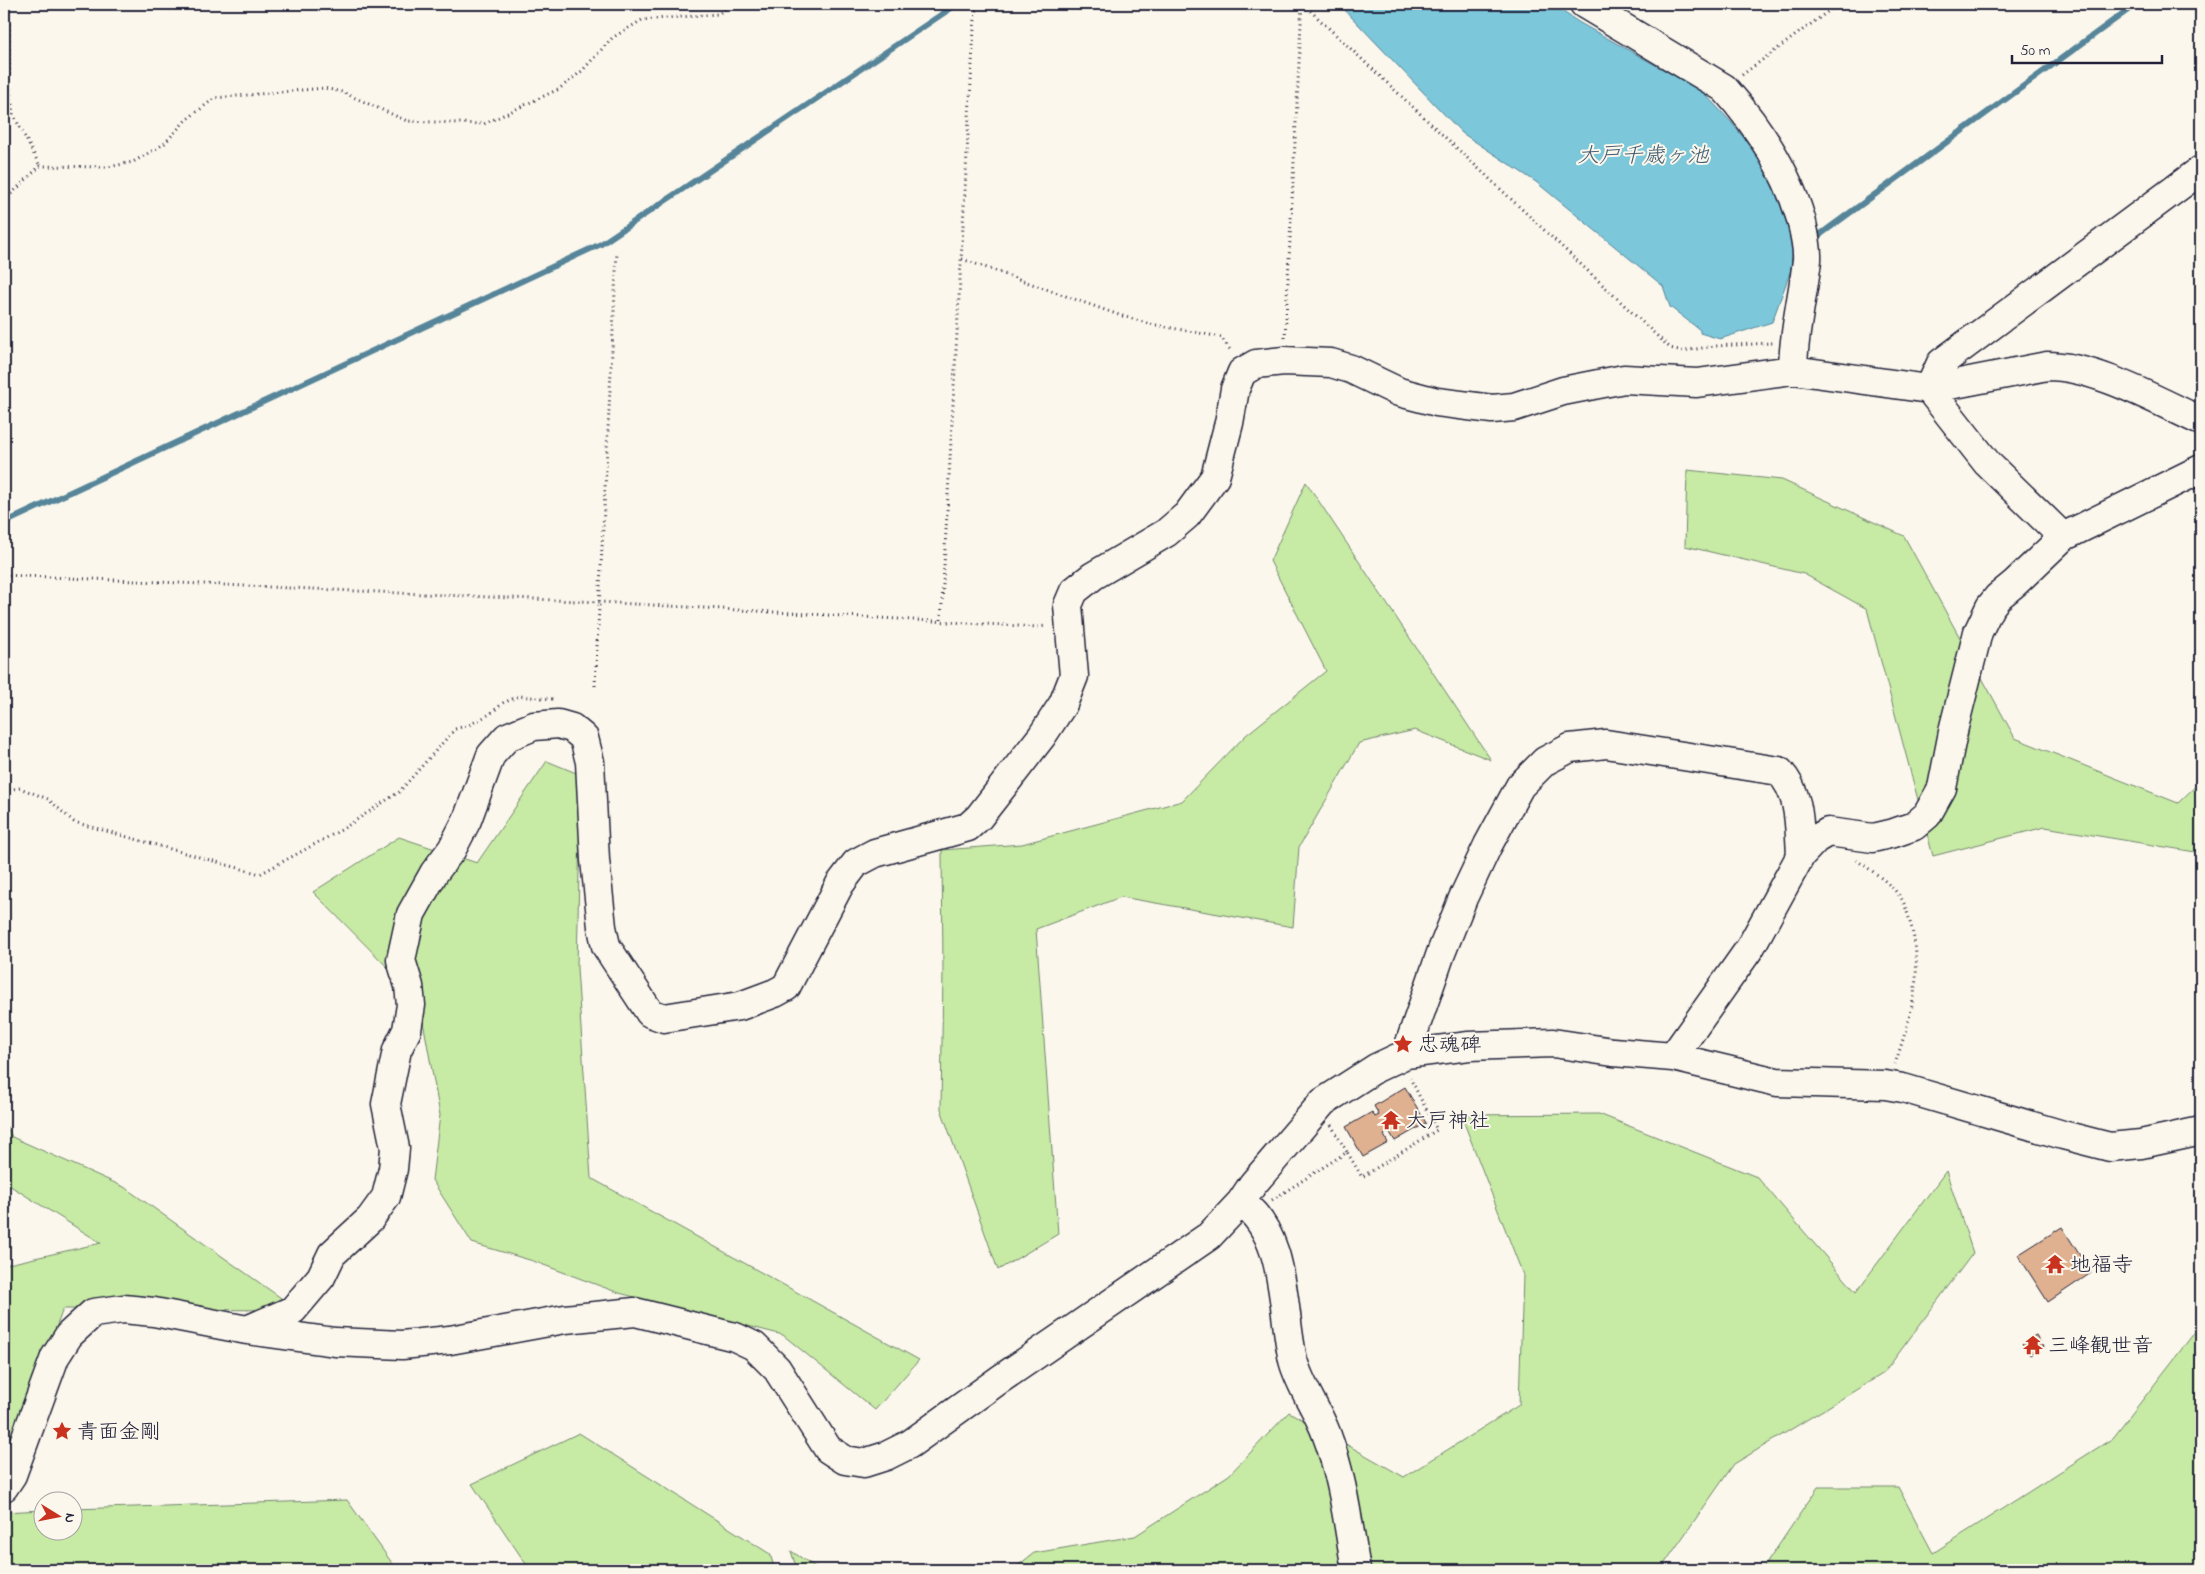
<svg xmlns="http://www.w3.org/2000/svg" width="2205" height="1574" viewBox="0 0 2205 1574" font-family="'Indie Flower','Klee One',sans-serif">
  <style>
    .green { fill: #c7eaa4; stroke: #748670 }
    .water { fill: #7bc7da; stroke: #57859a }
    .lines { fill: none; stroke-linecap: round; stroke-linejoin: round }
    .stream { stroke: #57859a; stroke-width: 6 }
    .building { fill: #dfb190; stroke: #22223b }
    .minor-casing { stroke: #22223b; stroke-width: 31 }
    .path { stroke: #22223b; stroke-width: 3; stroke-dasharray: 1 4; stroke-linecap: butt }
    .minor { stroke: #fbf7ec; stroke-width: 28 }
    .labels { text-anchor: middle; stroke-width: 4; stroke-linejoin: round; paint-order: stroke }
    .poi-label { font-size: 21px; fill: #22223b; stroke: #fbf7ec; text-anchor: start }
    .water-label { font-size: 22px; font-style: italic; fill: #415c73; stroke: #fbf7ec }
  </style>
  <rect width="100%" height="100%" fill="#fbf7ec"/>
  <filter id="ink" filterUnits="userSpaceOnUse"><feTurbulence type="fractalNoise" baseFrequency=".02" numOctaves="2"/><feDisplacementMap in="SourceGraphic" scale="10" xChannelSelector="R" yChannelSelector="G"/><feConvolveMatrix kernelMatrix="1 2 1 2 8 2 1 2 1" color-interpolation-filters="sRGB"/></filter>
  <g filter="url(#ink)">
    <!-- green -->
    <path class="green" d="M 1687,470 L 1782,480 L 1904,536 L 2015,738 L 2178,803 L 2201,781 L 2201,853 L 2045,827 L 1933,856 L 1867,609 L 1804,574 L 1685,546 Z
      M 1306,482 L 1491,760 L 1415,730 L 1359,743 L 1299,847 L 1293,927 L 1121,897 L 1036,929 L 1058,1234 L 998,1270 L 941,1109 L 943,970 L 942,850 L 1022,844 L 1182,801 L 1246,735 L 1326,671 L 1270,561 Z
      M 547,761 L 581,775 L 577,968 L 591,1178 L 919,1360 L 875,1410 L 783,1335 L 619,1293 L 533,1261 L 472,1243 L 432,1180 L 440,1115 L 419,999 L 313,892 L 399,837 L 477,863 Z
      M 1599,1114 L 1757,1177 L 1856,1292 L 1946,1171 L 1973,1253 L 1884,1373 L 1734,1464 L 1660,1570 L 1012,1570 L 1034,1553 L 1135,1536 L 1229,1475 L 1289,1412 L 1404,1477 L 1519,1405 L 1523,1275 L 1461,1115 Z
      M 4,1122 L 12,1137 L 124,1187 L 298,1310 L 63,1309 L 4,1468 L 4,1265 L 101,1243 L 4,1182 Z
      M 2198,1328 L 2201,1330 L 2201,1570 L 1762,1570 L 1818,1487 L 1898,1487 L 1933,1553 L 2113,1438 Z
      M 579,1433 L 770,1554 L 775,1570 L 530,1570 L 472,1484 Z
      M 347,1500 L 397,1570 L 4,1570 L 4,1512 L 42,1510 L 42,1532 L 72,1532 L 73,1509 Z
      M 791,1551 L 820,1570 L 797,1570 Z"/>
    <!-- water -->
    <path class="water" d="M 1339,4 L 1551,4 L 1580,23 L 1702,91 L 1732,123 L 1767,167 L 1792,229 L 1793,245 L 1791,270 L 1772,322 L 1720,339 L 1700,333 L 1700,330 L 1670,307 L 1663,286 L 1536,182 L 1462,133 Z"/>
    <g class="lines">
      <!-- stream -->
      <path class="stream" d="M 1814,239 L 2136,4
        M 4,523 L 601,244 L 957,4"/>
    </g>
    <!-- building -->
    <path class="building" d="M 1405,1087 L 1426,1123 L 1395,1141 L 1389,1131 L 1384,1135 L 1388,1143 L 1363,1157 L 1346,1127 L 1372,1112 L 1375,1117 L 1379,1115 L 1374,1106 Z
      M 2062,1227 L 2091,1273 L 2048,1302 L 2018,1255 Z
      M 2036,1335 L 2043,1347 L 2030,1355 L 2022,1343 Z"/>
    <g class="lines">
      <defs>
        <path id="minor" d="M 1584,4 L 1724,88 C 1759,127 1786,169 1801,219 C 1804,232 1808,247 1807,260 C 1803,297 1793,333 1793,370
          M 1929,389 L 1941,363 L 2201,170
          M 1929,389 L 1987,463 L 2063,537
          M 1406,1054 L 1441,953 L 1463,898 L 1488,845 L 1520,786 L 1545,761 L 1570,748 L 1606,744 L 1779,771 C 1801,794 1799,825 1801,855
          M 1673,1057 L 1750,948 L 1801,855 L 1816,839 L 1828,832 L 1873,838 L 1894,833 L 1914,826 L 1927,815 L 1942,788 L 1954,727 L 1978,632 L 1990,607 L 1998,597 L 2015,583 L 2063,537 L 2201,469
          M 1241,1202 C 1288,1237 1281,1307 1293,1360 C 1299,1384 1317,1409 1326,1433 C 1343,1477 1348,1524 1356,1570
          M 247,1330 L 293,1310 L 321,1277 L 332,1254 L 370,1219 L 386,1197 L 393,1169 L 395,1148 L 386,1104 L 397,1050 L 407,1030 L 411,1005 L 409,986 L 401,960 L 411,914 L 434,873 L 452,849 L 467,820 L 491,755 L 507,737 L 534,726 L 558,724 L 572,728 L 584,738 L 590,762 L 595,860 L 602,927 L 606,946 L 650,1013 L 664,1018 L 740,1006 L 775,993 L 786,987 L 840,884 L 856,863 L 875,853 L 968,827 L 979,817 L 1042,736 L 1063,704 L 1074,676 L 1068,605 L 1074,591 L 1093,576 L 1166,533 L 1187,515 L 1215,477 L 1229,423 L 1235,389 L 1242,372 L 1256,364 L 1284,361 L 1331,363 L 1351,369 L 1399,392 L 1437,402 L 1492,409 L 1514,407 L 1563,391 L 1624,379 L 1697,383 L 1793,370 L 1929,389 L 2047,366 C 2096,366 2157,401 2201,421
          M 4,1487 L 12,1475 L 55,1357 L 69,1335 L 93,1313 L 123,1309 L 154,1312 L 247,1330 L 335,1342 L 402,1345 L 450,1340 L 565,1319 L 635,1312 L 735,1337 L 754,1346 L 777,1369 L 828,1449 L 845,1460 L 864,1463 L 886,1456 L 910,1444 L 999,1380 L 1209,1236 L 1241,1202 L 1253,1184 L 1323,1102 L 1376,1068 L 1406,1054 L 1469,1046 L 1553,1043 L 1613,1052 L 1673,1057 L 1777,1082 L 1885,1085 L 1903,1088 L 2063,1135 L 2110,1147 L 2141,1144 L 2201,1131"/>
      </defs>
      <!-- minor casing -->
      <use href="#minor" class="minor-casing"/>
      <!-- path -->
      <path class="path" d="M 9,4 L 9,81 L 13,114 L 40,166
        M 1303,4 L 1670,348 L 1683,351 L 1715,346 L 1773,343
        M 1742,75 L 1838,4
        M 4,201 L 40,166 L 108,167 L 133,162 L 164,144 L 186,120 L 215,98 L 324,88 L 342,92 L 407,121 L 484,124 L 559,89 L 582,71 L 612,38 L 642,20 L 718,14 L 732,4
        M 962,259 L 1119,315 L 1150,324 L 1221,337 L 1231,351
        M 1285,338 L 1302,4
        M 4,575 L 599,602 L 1037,627 L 1047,626
        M 941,620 L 974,28 L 976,11 L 982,4
        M 595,686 L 617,252
        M 4,790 L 20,788 L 48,799 L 74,822 L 260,874 L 341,830 L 399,792 L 455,729 L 469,725 L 490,714 L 503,703 L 519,696 L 553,699
        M 1856,860 C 1871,870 1886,880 1898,894 C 1905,902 1907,912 1910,922 C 1925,972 1911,1016 1895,1064
        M 1331,1125 L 1347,1152
        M 1272,1200 L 1347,1152 L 1362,1177 L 1437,1130 L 1410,1078"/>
      <!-- minor -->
      <use href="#minor" class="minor"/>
    </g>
  </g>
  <!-- icons -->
  <defs>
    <symbol id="sight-bare" viewBox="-9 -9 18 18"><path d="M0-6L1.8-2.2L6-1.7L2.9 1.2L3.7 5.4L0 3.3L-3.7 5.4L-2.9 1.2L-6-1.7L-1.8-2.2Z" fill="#c8321e" stroke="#fbf7ec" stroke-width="2.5" paint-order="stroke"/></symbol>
    <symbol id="temple-bare" viewBox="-9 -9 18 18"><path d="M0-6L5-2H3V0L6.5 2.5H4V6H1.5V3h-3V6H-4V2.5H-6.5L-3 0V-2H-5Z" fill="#c8321e" stroke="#fbf7ec" stroke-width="2.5" paint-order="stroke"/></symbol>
  </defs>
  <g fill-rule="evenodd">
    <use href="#sight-bare" x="1389" y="1030" width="28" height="28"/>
    <use href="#temple-bare" x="1377" y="1106" width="28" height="28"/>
    <use href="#temple-bare" x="2041" y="1250" width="28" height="28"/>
    <use href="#temple-bare" x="2019" y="1331" width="28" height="28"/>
    <use href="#sight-bare" x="48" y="1417" width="28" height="28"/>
  </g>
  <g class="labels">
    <!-- poi labels -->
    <g class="poi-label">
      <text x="1418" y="1051">忠魂碑</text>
      <text x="1406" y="1127">大戸神社</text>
      <text x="2070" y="1271">地福寺</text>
      <text x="2048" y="1352">三峰観世音</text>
      <text x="77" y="1438">青面金剛</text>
    </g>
    <!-- water labels -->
    <g class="water-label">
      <text x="1643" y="162">大戸千歳ヶ池</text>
    </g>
  </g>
  <!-- margin -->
  <rect width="2205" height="1574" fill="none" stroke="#fbf7ec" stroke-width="20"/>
  <rect x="10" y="10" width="2185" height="1554" fill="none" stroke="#22223b" stroke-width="2" filter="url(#ink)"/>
  <!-- north arrow -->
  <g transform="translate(58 1516) rotate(100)"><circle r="24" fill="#fbf7ec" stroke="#a4a2a5"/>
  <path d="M0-4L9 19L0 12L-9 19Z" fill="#c8321e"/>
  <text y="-8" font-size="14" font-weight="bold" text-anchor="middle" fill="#22223b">N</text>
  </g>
  <!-- scale -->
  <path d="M2012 55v8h150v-8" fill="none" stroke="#22223b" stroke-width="2.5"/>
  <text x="2020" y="55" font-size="15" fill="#22223b" stroke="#fbf7ec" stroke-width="4" paint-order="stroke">50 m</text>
</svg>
